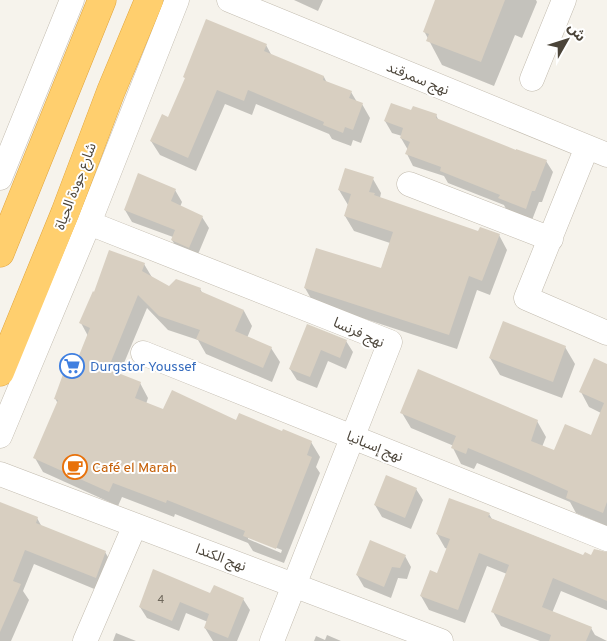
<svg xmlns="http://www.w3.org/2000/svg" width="607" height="641" viewBox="0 0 607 641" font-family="Overpass,'Noto Sans Arabic',sans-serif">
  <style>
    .shadow { fill: #0003; fill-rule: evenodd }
    .building { fill: #d8cfc1 }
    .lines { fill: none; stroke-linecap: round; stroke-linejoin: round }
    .street-casing { stroke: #c2bbae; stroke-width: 25 }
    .highway-casing { stroke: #e0a43c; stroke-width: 29 }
    .street { stroke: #fff; stroke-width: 24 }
    .highway { stroke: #ffcf6e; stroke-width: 28 }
    .labels { text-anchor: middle; stroke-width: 4; stroke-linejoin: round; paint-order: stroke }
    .number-label { font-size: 11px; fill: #6e675b }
    .street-label { font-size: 14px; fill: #4b4439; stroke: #fff }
    .shop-label { font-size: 14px; fill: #366cbe; stroke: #fff; text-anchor: start }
    .food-label { font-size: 14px; fill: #c56008; stroke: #fff; text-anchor: start }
  </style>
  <rect width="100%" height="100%" fill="#f6f3ec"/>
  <!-- shadow -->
  <path class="shadow" d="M 294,0 L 323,0 L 318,11 Z
    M 437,0 L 536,0 L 537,2 L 522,38 L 515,35 L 494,86 L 442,65 L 424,31 Z
    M 266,45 L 272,56 L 324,77 L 327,83 L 351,92 L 357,102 L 362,104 L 370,118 L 361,143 L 353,140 L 351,146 L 332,139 L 329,134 L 256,104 L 252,115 L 225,104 L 196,171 L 160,155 L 151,141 L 169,119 L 186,80 L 184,76 Z
    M 412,112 L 436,115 L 439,121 L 516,151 L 546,161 L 553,172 L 542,202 L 539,202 L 532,220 L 506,209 L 504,205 L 448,183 L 444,176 L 413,166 L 407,154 L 408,150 L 401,138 L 402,136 L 392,133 L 385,121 Z
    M 373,179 L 381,193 L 380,198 L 479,233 L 499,235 L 507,250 L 490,295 L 477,290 L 457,349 L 313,302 L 305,288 L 381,270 L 390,243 L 354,231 L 345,216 L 348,205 L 339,190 Z
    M 175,190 L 182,202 L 180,207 L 202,217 L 209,228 L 196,259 L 179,252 L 172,240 L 173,237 L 132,222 L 125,210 Z
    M 144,264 L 153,279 L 169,288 L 200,289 L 203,294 L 244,311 L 252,326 L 247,338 L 271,348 L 280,362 L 272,382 L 206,354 L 198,340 L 168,330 L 147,308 L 119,375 L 140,383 L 148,398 L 146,404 L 164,411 L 237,421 L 311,442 L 320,457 L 316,467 L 320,473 L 284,563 L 253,551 L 248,543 L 175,514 L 174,517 L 122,497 L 118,506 L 43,472 L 35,458 L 58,404 L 55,398 L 78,359 L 88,336 L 81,323 ZM 248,537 L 282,550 L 281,553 L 248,539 Z
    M 308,326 L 346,341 L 353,352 L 346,369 L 328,361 L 317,388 L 297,380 L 290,369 Z
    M 565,347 L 575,364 L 562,398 L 500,375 L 490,358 Z
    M 607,365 L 607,526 L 576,513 L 570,502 L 477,463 L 474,469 L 461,464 L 453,448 L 454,446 L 411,428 L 402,413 L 537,421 L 546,437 L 542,447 L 554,452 L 592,436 L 601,413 L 589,407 L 581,392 Z
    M 416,489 L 423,500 L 411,529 L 382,517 L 375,505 Z
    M 0,504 L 37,518 L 42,527 L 105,552 L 114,567 L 104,593 L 34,564 L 23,591 L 29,600 L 11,641 L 0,641 Z
    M 489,514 L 492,519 L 584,556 L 607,554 L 607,610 L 561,591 L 552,613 L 591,628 L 595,635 L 607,641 L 540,641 L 501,626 L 493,612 L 507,574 L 487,566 L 465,623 L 429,610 L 421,596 L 438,575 L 448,549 L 445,548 L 437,534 Z
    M 405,556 L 411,567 L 407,579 L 398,578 L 391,598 L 364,587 L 357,575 Z
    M 211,594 L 243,599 L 250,610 L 237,641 L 213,641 L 205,628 L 208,622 L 186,613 L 179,631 L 147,618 L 140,607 Z
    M 116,633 L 136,641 L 113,641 Z
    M 327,635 L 341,641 L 314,641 L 316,636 L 325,640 Z"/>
  <!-- building -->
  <path class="building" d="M 435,0 L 505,0 L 481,62 L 426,41 L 429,34 L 423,32 Z
    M 206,19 L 267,44 L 264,51 L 324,76 L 323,80 L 352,91 L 349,98 L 363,103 L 353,130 L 345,127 L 343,133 L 323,125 L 324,122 L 248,90 L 244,101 L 217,90 L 188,158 L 150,141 L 162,114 L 168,117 L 185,78 L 183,77 Z
    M 391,103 L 411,110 L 413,106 L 437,114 L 436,118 L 516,150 L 516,149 L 547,160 L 535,191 L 532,191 L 526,209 L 498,198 L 500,195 L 440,171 L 441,167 L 405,154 L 410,142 L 400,138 L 403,128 L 384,121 Z
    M 345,168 L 374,177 L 369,192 L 375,193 L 374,195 L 478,231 L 480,227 L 500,234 L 482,281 L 469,276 L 449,335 L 304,288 L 316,248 L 381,268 L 393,232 L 344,216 L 351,194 L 338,190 Z
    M 138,173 L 176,189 L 171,201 L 203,216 L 189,248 L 171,240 L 175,230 L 124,210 Z
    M 109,250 L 145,263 L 142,271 L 169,286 L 176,279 L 201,288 L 200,291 L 244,310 L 235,331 L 272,347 L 263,368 L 196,339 L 200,330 L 159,316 L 138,295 L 108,369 L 141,382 L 135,398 L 163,409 L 172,390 L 236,420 L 239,413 L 282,431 L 283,429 L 312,441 L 307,455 L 312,457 L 276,549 L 243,536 L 245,531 L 167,500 L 166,503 L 113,483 L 109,492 L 33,458 L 58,400 L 54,399 L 70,355 L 78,358 L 90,328 L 79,323 L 93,291 L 94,292 Z
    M 503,321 L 566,346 L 553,382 L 489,358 Z
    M 307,324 L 347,340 L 340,358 L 321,350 L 310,377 L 289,369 Z
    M 594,358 L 607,364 L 607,502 L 603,513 L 566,498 L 568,491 L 528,473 L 468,448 L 466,454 L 451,448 L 456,436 L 400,413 L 418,369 L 538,420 L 531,441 L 554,450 L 565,424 L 591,435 L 604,403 L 579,392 Z
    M 386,475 L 417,488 L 405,518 L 374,505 Z
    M 449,498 L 490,513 L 488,517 L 583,555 L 585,552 L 591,555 L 594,549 L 607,552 L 607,601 L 553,578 L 542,607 L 592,627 L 586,641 L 549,641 L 551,635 L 491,612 L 509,565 L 479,553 L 458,610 L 420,596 L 430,570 L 437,573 L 450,539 L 436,534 Z
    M 0,502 L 38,517 L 36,523 L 106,551 L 96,578 L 25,550 L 13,581 L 21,584 L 0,632 Z
    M 370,540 L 406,555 L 400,568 L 392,567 L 384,587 L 356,575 Z
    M 153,569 L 210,593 L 214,585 L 244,598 L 228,638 L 204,628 L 209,614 L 180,602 L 172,621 L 139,607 Z"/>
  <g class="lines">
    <defs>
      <path id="street" d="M 229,0 L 607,155
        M 532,79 L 564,0
        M 587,147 L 526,298 L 607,333
        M 0,178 L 72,0
        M 409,184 L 551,239
        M 89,223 L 390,342 L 272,641
        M 143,353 L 607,539
        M 0,436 L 89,223 L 177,0
        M 0,474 L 441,641
        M 85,641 L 135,525"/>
      <path id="highway" d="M 0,253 L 102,0
        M 0,372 L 65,213 L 111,91 L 149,0"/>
    </defs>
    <!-- street casing -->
    <use href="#street" class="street-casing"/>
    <!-- highway casing -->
    <use href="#highway" class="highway-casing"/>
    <!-- street -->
    <use href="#street" class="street"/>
    <!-- highway -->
    <use href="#highway" class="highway"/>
  </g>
  <!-- icons -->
  <defs>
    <symbol id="supermarket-ring" viewBox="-11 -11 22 22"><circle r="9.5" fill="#fff" stroke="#3f7fe0" stroke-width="1.5"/><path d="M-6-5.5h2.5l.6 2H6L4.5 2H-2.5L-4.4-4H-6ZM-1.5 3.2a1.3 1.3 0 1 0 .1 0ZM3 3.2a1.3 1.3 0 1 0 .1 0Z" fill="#3f7fe0"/></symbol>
    <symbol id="cafe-ring" viewBox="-11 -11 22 22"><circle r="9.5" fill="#fff" stroke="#e8710a" stroke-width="1.5"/><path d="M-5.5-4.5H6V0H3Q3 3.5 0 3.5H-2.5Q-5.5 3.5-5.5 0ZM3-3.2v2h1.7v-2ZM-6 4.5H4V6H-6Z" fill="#e8710a"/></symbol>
  </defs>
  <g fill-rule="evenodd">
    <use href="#supermarket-ring" x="58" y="352" width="28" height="28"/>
    <use href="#cafe-ring" x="61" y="453" width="28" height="28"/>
  </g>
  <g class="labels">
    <!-- number labels -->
    <g class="number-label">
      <text x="161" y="603">4</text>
    </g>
    <!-- street labels -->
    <g class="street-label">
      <text transform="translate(418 78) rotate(22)" y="5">نهج سمرقند</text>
      <text transform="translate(75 186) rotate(-69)" y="5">شارع جودة الحياة</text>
      <text transform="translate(359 332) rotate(24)" y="5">نهج فرنسا</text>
      <text transform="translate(375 446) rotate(22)" y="5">نهج إسبانيا</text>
      <text transform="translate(221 557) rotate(21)" y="5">نهج الكندا</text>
    </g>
    <!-- shop labels -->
    <g class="shop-label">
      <text x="90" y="371">Durgstor Youssef</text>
    </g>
    <!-- food labels -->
    <g class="food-label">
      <text x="92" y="472">Café el Marah</text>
    </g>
  </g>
  <!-- north arrow -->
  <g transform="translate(567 40) rotate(51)" stroke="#ffffff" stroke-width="4" paint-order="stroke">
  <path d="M0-4L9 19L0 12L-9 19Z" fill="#4b4439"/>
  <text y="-8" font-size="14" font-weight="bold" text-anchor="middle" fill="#4b4439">ش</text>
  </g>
</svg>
